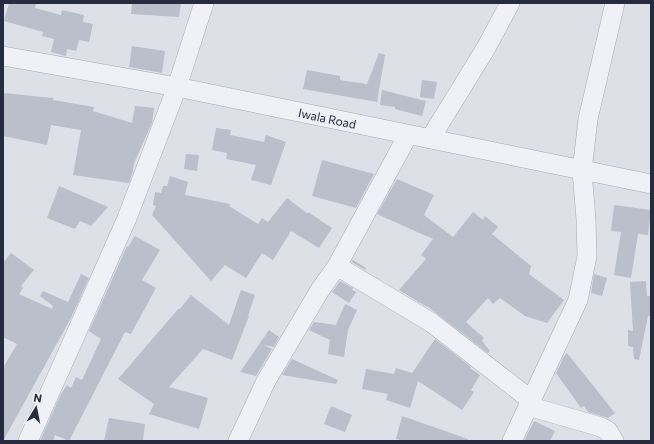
<svg xmlns="http://www.w3.org/2000/svg" width="654" height="444" viewBox="0 0 654 444" font-family="Commissioner,sans-serif">
  <style>
    .building { fill: #bbbecb }
    .lines { fill: none; stroke-linecap: round; stroke-linejoin: round }
    .minor-casing { stroke: #a7aab5; stroke-width: 20 }
    .minor { stroke: #f0f1f6; stroke-width: 19 }
    .labels { text-anchor: middle; stroke-width: 3; stroke-linejoin: round; paint-order: stroke }
    .street-label { font-size: 12px; fill: #262b3f; stroke: #edeff5 }
  </style>
  <rect width="100%" height="100%" fill="#dee0e8"/>
  <!-- building -->
  <path class="building" d="M 9,3 L 36,3 L 35,8 L 61,15 L 62,10 L 84,15 L 83,22 L 93,24 L 89,42 L 79,40 L 76,51 L 67,49 L 66,56 L 51,52 L 54,39 L 42,36 L 43,32 L 4,21 Z
    M 132,3 L 181,3 L 179,17 L 131,14 Z
    M 132,46 L 165,51 L 162,73 L 129,67 Z
    M 379,53 L 385,55 L 377,102 L 303,89 L 307,70 L 340,76 L 340,80 L 367,84 Z
    M 422,80 L 437,82 L 434,99 L 420,97 Z
    M 382,90 L 426,101 L 422,116 L 395,109 L 395,107 L 380,105 Z
    M 3,93 L 53,98 L 53,100 L 94,107 L 93,111 L 132,123 L 135,106 L 154,108 L 152,123 L 134,163 L 133,171 L 129,183 L 73,175 L 81,130 L 51,125 L 47,145 L 3,136 Z
    M 216,128 L 231,130 L 230,135 L 264,142 L 266,135 L 286,142 L 271,185 L 251,180 L 256,165 L 226,159 L 227,153 L 212,150 Z
    M 186,154 L 199,155 L 197,171 L 184,169 Z
    M 322,160 L 374,174 L 356,208 L 312,196 Z
    M 170,176 L 188,182 L 185,195 L 230,204 L 229,206 L 258,224 L 262,218 L 268,222 L 287,198 L 308,214 L 308,212 L 332,228 L 319,248 L 291,231 L 273,260 L 262,253 L 246,278 L 225,265 L 211,281 L 152,215 L 156,206 L 153,205 L 155,192 L 161,193 L 163,186 L 167,186 Z
    M 397,179 L 434,195 L 424,215 L 453,237 L 473,212 L 483,220 L 485,216 L 498,227 L 492,234 L 531,266 L 529,274 L 564,300 L 547,323 L 525,316 L 500,298 L 493,304 L 488,298 L 466,322 L 484,338 L 482,341 L 490,351 L 488,353 L 427,306 L 427,307 L 399,290 L 426,259 L 421,255 L 433,239 L 377,214 Z
    M 59,186 L 108,207 L 91,226 L 80,221 L 75,229 L 47,218 Z
    M 614,205 L 651,210 L 648,235 L 638,234 L 631,278 L 614,275 L 621,232 L 611,231 Z
    M 135,236 L 160,250 L 142,280 L 156,288 L 131,334 L 125,332 L 69,441 L 55,435 L 53,441 L 40,441 L 61,394 L 67,385 L 71,388 L 76,377 L 82,380 L 101,339 L 89,331 L 127,246 L 128,247 Z
    M 11,253 L 34,270 L 21,286 L 23,288 L 19,294 L 52,309 L 53,306 L 40,296 L 43,291 L 68,302 L 81,274 L 89,278 L 71,318 L 3,441 L 3,368 L 17,344 L 3,337 L 3,263 Z
    M 353,260 L 366,268 L 365,270 L 352,262 Z
    M 594,274 L 607,278 L 602,296 L 591,293 Z
    M 340,281 L 353,288 L 352,290 L 356,292 L 349,303 L 332,292 Z
    M 646,281 L 647,296 L 651,296 L 651,316 L 648,316 L 639,360 L 634,359 L 633,347 L 628,346 L 628,330 L 633,331 L 630,282 Z
    M 241,290 L 255,295 L 248,316 L 249,316 L 232,360 L 203,349 L 169,387 L 208,398 L 199,429 L 149,414 L 154,404 L 118,379 L 179,308 L 180,309 L 191,295 L 229,325 Z
    M 345,304 L 357,310 L 348,330 L 344,357 L 328,354 L 330,340 L 309,330 L 314,322 L 336,325 Z
    M 269,330 L 279,337 L 274,347 L 264,345 L 272,349 L 256,376 L 240,372 Z
    M 435,339 L 471,367 L 470,368 L 480,375 L 471,390 L 474,392 L 462,410 L 418,381 L 410,408 L 386,400 L 388,394 L 362,389 L 366,369 L 394,374 L 396,368 L 412,373 Z
    M 567,353 L 615,413 L 608,418 L 588,412 L 584,406 L 581,408 L 556,373 L 564,356 Z
    M 292,359 L 338,380 L 336,384 L 282,375 Z
    M 331,406 L 352,415 L 345,432 L 324,424 Z
    M 402,416 L 468,439 L 468,441 L 404,441 L 396,439 Z
    M 109,418 L 145,424 L 143,441 L 104,441 Z
    M 534,421 L 555,431 L 550,441 L 524,441 Z"/>
  <g class="lines">
    <defs>
      <path id="minor" d="M 3,56 L 177,87 L 651,184
        M 430,139 L 486,48 L 510,3
        M 337,266 L 432,323 L 531,400
        M 528,406 L 601,427 L 608,431 L 614,441
        M 28,441 L 64,361 L 127,218 L 177,87 L 204,3
        M 238,441 L 266,381 L 320,290 L 337,266 L 408,135
        M 512,441 L 578,300 L 587,256 L 586,219 L 582,171 L 588,119 L 615,3"/>
    </defs>
    <!-- minor casing -->
    <use href="#minor" class="minor-casing"/>
    <!-- minor -->
    <use href="#minor" class="minor"/>
  </g>
  <g class="labels">
    <!-- street labels -->
    <g class="street-label">
      <text transform="translate(327 119) rotate(12)" y="4">Iwala Road</text>
    </g>
  </g>
  <!-- border -->
  <rect width="654" height="444" fill="none" stroke="#262b3f" stroke-width="8"/>
  <!-- north arrow -->
  <g transform="translate(36 408) rotate(10)" stroke="#edeff5" stroke-width="3" paint-order="stroke">
  <path d="M0-3L7 15L0 10L-7 15Z" fill="#262b3f"/>
  <text y="-6" font-size="11" font-weight="bold" text-anchor="middle" fill="#262b3f">N</text>
  </g>
</svg>
